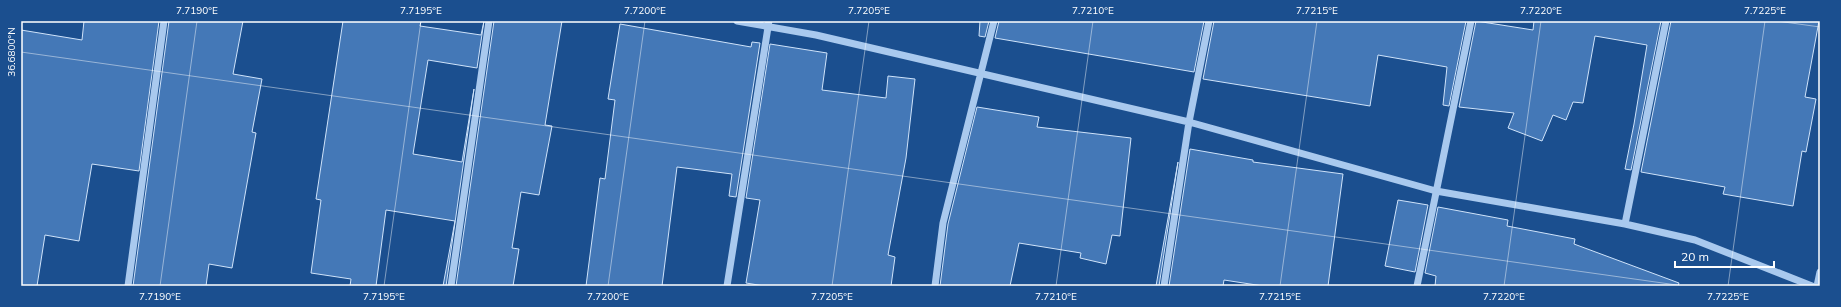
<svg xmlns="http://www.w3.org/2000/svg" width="1841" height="307" viewBox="0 0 1841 307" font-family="Mulish,sans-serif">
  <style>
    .building { fill: #4478b7; stroke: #cfe3fa }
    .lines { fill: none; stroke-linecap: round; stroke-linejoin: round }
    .minor { stroke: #a9c9ee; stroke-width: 7 }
    .ticks { fill: none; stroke: #fff; stroke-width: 1; stroke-opacity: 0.45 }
    .neatline { fill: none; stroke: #fff; stroke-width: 1.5 }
    .ticks-label { font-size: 10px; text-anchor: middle; fill: #fff }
  </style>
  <rect width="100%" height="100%" fill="#1b4f8f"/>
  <!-- building -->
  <path class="building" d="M 84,21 L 159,21 L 139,171 L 92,164 L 79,241 L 45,235 L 37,286 L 21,286 L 21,30 L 82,40 Z
    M 169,21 L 243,21 L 233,74 L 262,79 L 252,132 L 256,133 L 232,268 L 209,264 L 206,286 L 133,286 Z
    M 343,21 L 421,21 L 420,26 L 481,35 L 484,21 L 477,68 L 428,60 L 413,154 L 462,162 L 474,89 L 446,286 L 443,286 L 455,221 L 386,210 L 376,286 L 350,286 L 351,279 L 311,273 L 321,200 L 316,199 Z
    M 494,21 L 562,21 L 545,125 L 552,126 L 539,195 L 521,192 L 512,248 L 519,249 L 513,286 L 456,286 Z
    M 980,21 L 989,21 L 985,37 L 979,36 Z
    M 999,21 L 1204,21 L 1194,72 L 995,38 Z
    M 1214,21 L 1466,21 L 1449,106 L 1443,105 L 1447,67 L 1378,55 L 1370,106 L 1203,79 Z
    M 1476,21 L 1533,30 L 1534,21 L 1661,21 L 1631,170 L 1625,169 L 1634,124 L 1647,45 L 1595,36 L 1583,103 L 1573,102 L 1566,120 L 1553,115 L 1542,141 L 1508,128 L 1514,113 L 1459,107 Z
    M 1671,21 L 1819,21 L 1805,97 L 1816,99 L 1806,152 L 1802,151 L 1793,206 L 1723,194 L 1725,187 L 1641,172 Z
    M 620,24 L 751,47 L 752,42 L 760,43 L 736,197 L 729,196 L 732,174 L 677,167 L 662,286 L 586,286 L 600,178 L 605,179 L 615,100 L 608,99 Z
    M 770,44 L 827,53 L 822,90 L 886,98 L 888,76 L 915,79 L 906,158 L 888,255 L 895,257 L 891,286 L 764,286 L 746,283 L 760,200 L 746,198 Z
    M 977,107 L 1039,117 L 1037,127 L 1131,138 L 1120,236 L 1112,235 L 1106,264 L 1080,258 L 1081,253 L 1019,243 L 1010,286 L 940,286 L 948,224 Z
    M 1190,149 L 1253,160 L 1253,162 L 1343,174 L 1328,286 L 1263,286 L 1224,280 L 1223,286 L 1169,286 Z
    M 1178,162 L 1159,286 L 1156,286 Z
    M 1398,200 L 1428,205 L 1415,272 L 1385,266 Z
    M 1438,207 L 1508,220 L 1507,226 L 1575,239 L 1574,244 L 1679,283 L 1678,286 L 1435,286 L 1436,276 L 1425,273 Z"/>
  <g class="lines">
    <!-- minor -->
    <path class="minor" d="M 737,21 L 816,35 L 1189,122 L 1436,191 L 1625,224 L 1695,240 L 1812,286
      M 1625,224 L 1666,21
      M 128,286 L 164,21
      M 451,286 L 489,21
      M 727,286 L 769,21
      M 935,286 L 943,223 L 994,21
      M 1164,286 L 1189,122 L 1209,21
      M 1417,286 L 1471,21
      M 1817,286 L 1820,272"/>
  </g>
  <!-- ticks -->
  <path class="ticks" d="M 1777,21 L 1820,27M 21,52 L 1684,286M 160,286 L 197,21M 384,286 L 421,21M 608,286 L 645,21M 832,286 L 869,21M 1056,286 L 1093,21M 1280,286 L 1317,21M 1504,286 L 1541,21M 1728,286 L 1765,21"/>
  <!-- border -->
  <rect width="1841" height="307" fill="none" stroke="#1b4f8f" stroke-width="44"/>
  <!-- scale -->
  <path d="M1675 261v6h99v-6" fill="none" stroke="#ffffff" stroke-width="2"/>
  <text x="1681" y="261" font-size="12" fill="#ffffff" stroke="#1b4f8f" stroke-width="3" paint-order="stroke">20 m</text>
  <rect x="22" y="22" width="1797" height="263" class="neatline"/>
  <g class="ticks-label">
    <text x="197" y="14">7.7190°E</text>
    <text x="421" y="14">7.7195°E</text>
    <text x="645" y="14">7.7200°E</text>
    <text x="869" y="14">7.7205°E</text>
    <text x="1093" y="14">7.7210°E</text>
    <text x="1317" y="14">7.7215°E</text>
    <text x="1541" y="14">7.7220°E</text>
    <text x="1765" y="14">7.7225°E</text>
    <text transform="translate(11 52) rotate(-90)" y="4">36.6800°N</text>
    <text x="160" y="300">7.7190°E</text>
    <text x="384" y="300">7.7195°E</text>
    <text x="608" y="300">7.7200°E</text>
    <text x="832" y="300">7.7205°E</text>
    <text x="1056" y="300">7.7210°E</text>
    <text x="1280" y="300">7.7215°E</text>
    <text x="1504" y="300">7.7220°E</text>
    <text x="1728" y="300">7.7225°E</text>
  </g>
</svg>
